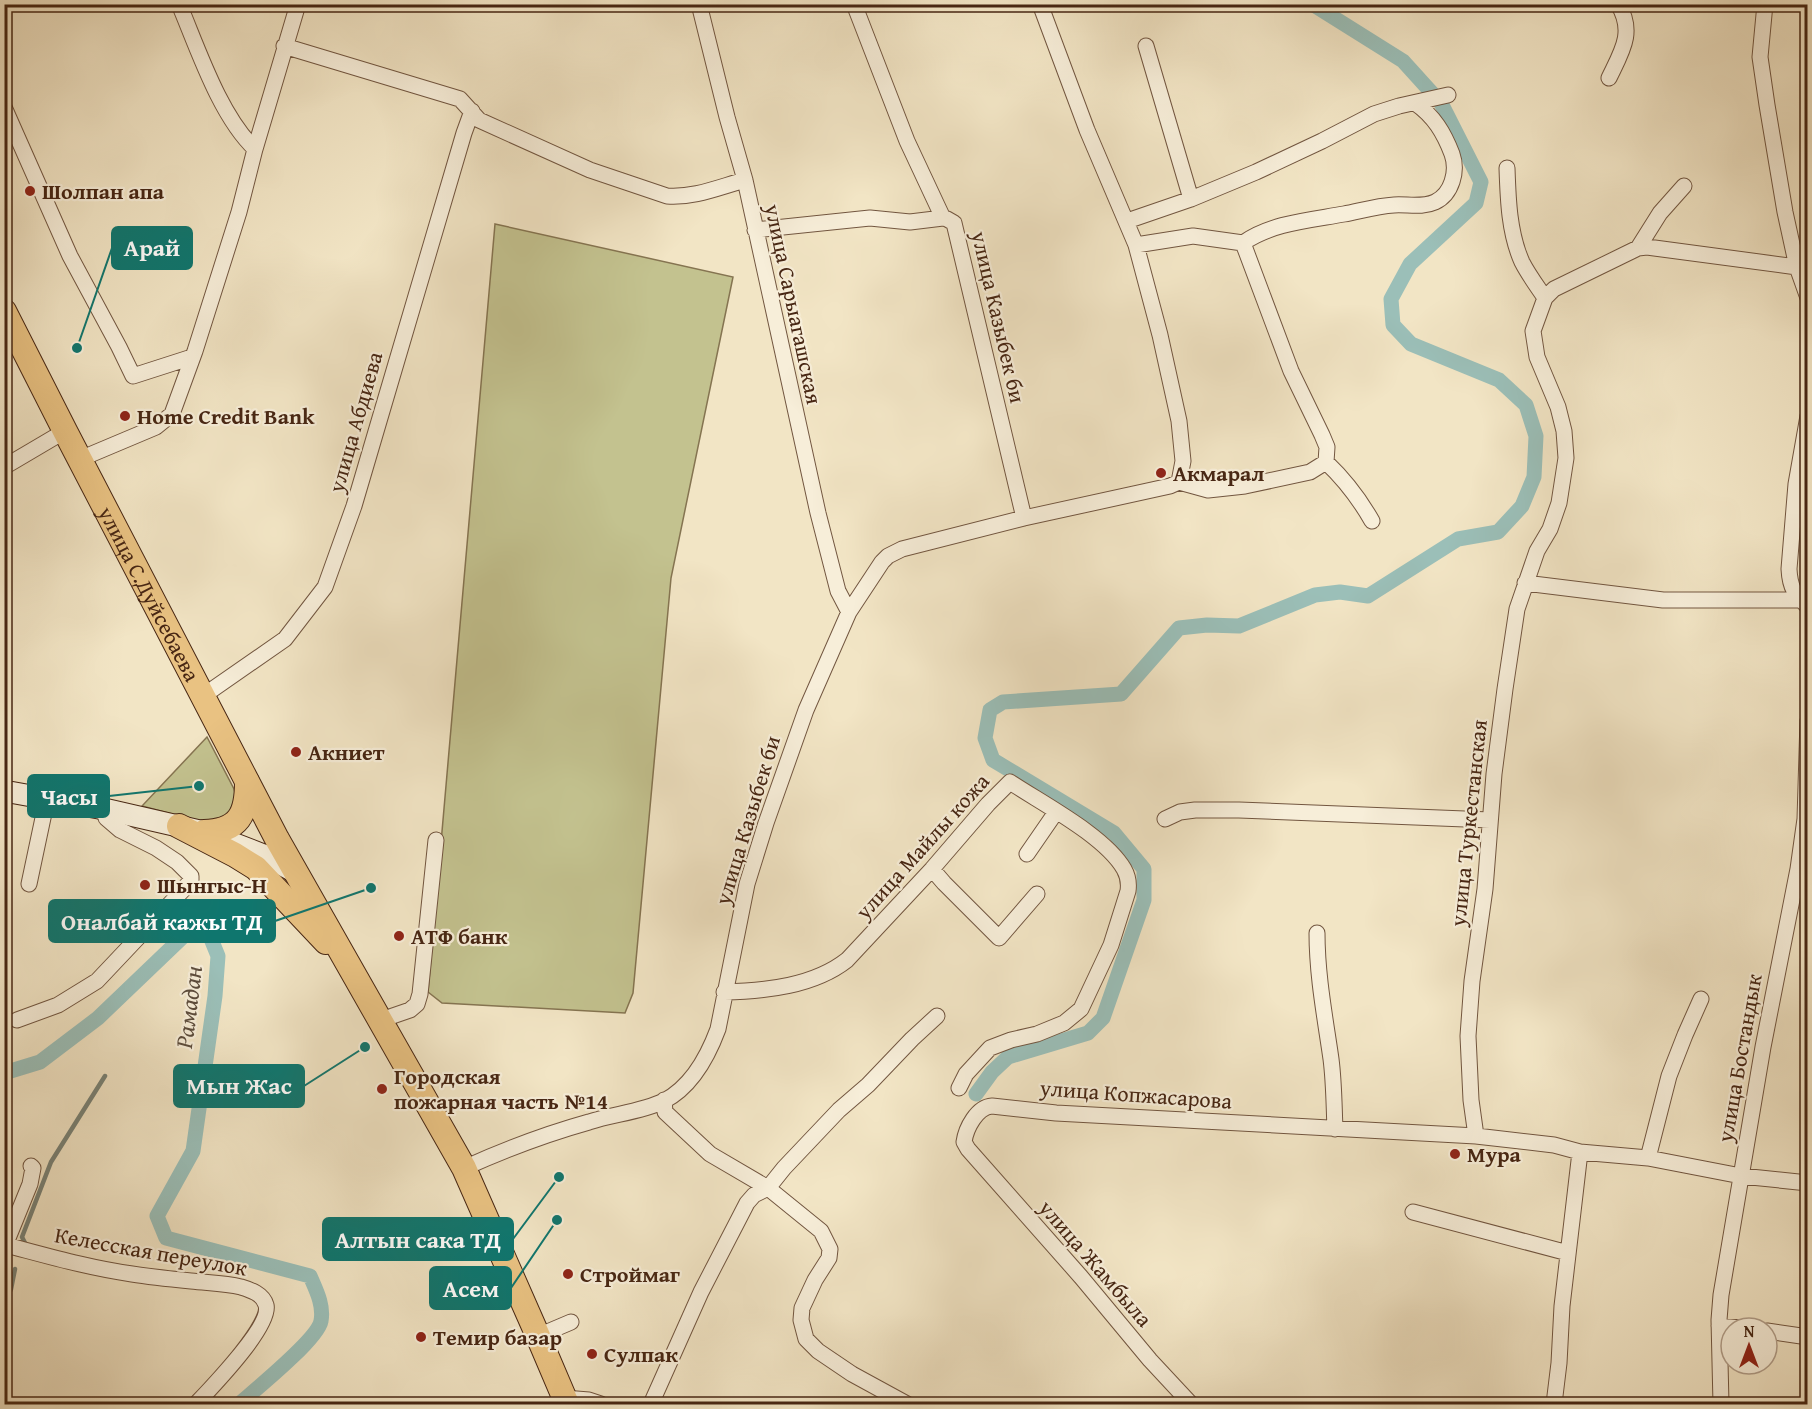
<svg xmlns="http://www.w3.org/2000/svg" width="1812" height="1409" viewBox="0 0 1812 1409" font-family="'Gentium Book Plus',serif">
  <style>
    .green { fill: #c3c28f; stroke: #857451; stroke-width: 1.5 }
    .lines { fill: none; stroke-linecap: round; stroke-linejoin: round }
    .stream { stroke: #798276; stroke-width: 4.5 }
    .canal { stroke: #9bbfb8; stroke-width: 15 }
    .street-casing { stroke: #725640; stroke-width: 17 }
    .secondary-casing { stroke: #472613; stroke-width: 23 }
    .primary-casing { stroke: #472613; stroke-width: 26 }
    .street { stroke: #f7eed9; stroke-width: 15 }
    .secondary { stroke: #f7eed9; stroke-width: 21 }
    .primary { stroke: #e9c282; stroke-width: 24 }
    .poi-dot { fill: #8f2418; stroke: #f7eed9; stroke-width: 2 }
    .labels { text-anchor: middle; stroke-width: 4.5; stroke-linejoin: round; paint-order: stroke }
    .poi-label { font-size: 22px; font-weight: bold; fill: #472613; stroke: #f7eed9; text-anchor: start }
    .street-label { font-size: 22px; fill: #472613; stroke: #f7eed9 }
    .water-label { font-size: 24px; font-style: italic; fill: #5c4c3c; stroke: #f7eed9 }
    .leader { fill: none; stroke: #0f766e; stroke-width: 2 }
    .callout-dot { fill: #0f766e; stroke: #f7eed9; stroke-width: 2 }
    .callout { fill: #0f766e; stroke: #0f766e; stroke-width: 2 }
    .callout-label { font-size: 24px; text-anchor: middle; font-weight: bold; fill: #fff }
  </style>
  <rect width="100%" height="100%" fill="#f2e5c5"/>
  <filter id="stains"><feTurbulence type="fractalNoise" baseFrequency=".00333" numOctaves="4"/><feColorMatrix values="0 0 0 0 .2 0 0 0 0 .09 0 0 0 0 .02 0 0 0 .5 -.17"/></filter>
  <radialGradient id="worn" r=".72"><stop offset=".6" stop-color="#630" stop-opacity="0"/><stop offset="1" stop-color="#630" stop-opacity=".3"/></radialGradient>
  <!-- green -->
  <path class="green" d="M 495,224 L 733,277 L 671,578 L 633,993 L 625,1013 L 442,1003 L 428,992 Z
    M 207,737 L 234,789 L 239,808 L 210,824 L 142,806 Z"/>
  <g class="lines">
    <!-- stream -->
    <path class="stream" d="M 25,1243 L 22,1237 L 51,1162 L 105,1076
      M 4,1304 L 11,1289 L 15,1269"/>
    <!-- canal -->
    <path class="canal" d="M 4,1073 L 40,1062 L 98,1018 L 192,928 L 207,929 L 218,956 L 215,996 L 193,1151 L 157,1216 L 166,1238 L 310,1276 C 316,1290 324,1305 321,1321 C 318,1339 255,1390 239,1404
      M 976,1094 L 992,1072 L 1008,1057 L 1088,1033 L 1103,1018 L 1144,900 L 1144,869 L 1114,833 L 993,760 L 985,738 L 990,710 L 1003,702 L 1121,694 L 1179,628 L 1207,625 L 1239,626 L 1315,595 L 1340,592 L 1368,596 L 1458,539 L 1498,532 L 1522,506 L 1534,477 L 1536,436 L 1526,405 L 1499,380 L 1411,344 L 1393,325 L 1391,299 L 1410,264 L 1476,203 L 1481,182 L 1441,103 L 1403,61 L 1312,4"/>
    <defs>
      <path id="street" d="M 179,4 C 198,49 220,116 255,149
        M 699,4 L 727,117 L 745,180 L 818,513 L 838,591 L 849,612
        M 854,4 L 907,141 L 943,218
        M 1765,4 L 1760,57 L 1767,105 L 1785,212 L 1797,267 L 1808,298
        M 284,46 L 460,99 L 479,120 L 590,170 L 667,196 C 694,198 719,187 745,180
        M 1146,46 L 1191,199
        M 1609,78 C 1622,51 1635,32 1618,4
        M 4,107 L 70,256 L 119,347 L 133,376 L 192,357
        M 1507,168 C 1508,199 1509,233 1522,262 C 1528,274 1537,286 1545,298
        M 1127,221 L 1191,199 L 1256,172 L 1322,141 L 1374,114 L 1399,106 L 1448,95
        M 755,230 L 870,218 L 910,222 L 943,218 L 947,219 L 954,223 L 1024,518
        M 1243,243 C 1271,223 1311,220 1344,214 C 1360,211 1377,206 1394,205 C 1407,204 1422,208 1435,202 C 1452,194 1458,171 1452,154 C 1444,133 1434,116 1415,103
        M 1136,245 L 1193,236 L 1243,243
        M 1638,248 L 1660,213 L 1684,186
        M 1808,416 L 1796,484 L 1789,569 C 1790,589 1795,594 1808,607
        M 80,459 L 156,427 L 172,414 L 195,351 L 239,212 L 255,149 L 298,4
        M 1326,462 C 1344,479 1360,500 1372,521
        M 4,467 L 65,431
        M 1179,482 L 1208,490 L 1245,486 L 1310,472 L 1326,462 L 1327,447 L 1322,435 L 1291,371 L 1243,243
        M 1525,583 L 1663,600 L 1799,600
        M 203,696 L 285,639 L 325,587 L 354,506 L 464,133 L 472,111
        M 1165,819 L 1180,812 L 1195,810 L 1239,810 L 1490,820
        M 1027,854 L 1056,812
        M 932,869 L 944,883 L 999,938 L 1037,894
        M 29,884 L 47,799
        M 1317,933 C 1317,976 1325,1017 1331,1059 C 1334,1082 1334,1106 1335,1129
        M 724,992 C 766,991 814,986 847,960 L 932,869 L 988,804 L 1010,782 C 1043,804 1105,836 1124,869 C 1128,876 1129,884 1128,891 L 1111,945 L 1081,1009 L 1064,1023 L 1037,1034 L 1011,1040 L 990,1048 L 966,1074 L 959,1088
        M 17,1020 L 58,1005 L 97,981 L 183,890 L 191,880 L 191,876 L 177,862 L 156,848 L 120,830 L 106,818 L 104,809
        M 381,1020 L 410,1010 L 417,1004 L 420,994 L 436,840
        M 664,1100 L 665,1112 L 710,1154 L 768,1188 L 821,1231 L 830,1249 L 829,1258 L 815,1280 L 802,1308 L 801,1320 L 806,1339 L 818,1351 L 852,1374 L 907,1404
        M 1476,1136 L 1471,1100 L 1468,1036 L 1472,981 L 1485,889 L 1494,774 L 1505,689 L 1517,609 L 1537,551 L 1550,529 L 1559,503 L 1566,458 L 1564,431 L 1558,407 L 1537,357 L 1533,331 L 1545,298 L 1554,289 L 1638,248 L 1647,247 L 1797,267
        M 1648,1158 L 1669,1076 L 1685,1035 L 1701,999
        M 464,1168 C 504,1150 546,1134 589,1122 C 613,1114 641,1112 664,1101 C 691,1087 708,1056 718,1029 L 747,884 L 766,823 L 806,710 L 849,612 L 882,562 L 888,556 L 902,549 L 1024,518 L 1170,486 L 1179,482 L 1183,461 L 1179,421 L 1160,335 L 1136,245 L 1087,130 L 1040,4
        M 1413,1212 L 1568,1253
        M 6,1245 C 48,1256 89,1268 132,1274 C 151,1277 171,1279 191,1281 C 208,1283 224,1283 241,1287 C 251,1290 263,1294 266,1305 C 272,1325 211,1388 196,1404
        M 4,1248 L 30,1184 L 33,1168 L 31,1166
        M 1719,1326 L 1741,1328
        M 1767,1331 L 1808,1337
        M 538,1336 L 571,1322
        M 564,1398 L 589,1400 L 601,1404
        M 651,1404 L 701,1292 L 747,1203 L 754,1195 L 768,1188 L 784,1168 L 839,1110 L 868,1085 L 912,1039 L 937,1016
        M 1191,1404 L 1150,1360 L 1081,1277 L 968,1149 L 964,1142 C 966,1128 977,1107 992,1106 L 1056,1113 L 1476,1136 L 1554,1145 L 1580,1152 L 1648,1158 L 1741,1176 L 1808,1183
        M 1554,1404 L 1559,1363 L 1562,1306 L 1580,1152
        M 1721,1404 L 1719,1320 L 1721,1295 L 1763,1047 L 1798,869 L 1805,819 L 1808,720"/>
      <path id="secondary" d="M 4,791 L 104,809 L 204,832 L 266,856 L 297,873"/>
      <g id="primary">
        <path id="s1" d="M 4,311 L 65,431 L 277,839 L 464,1168 L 538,1336 L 567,1404"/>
        <path d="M 179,826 L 235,855 L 256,868 L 326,942"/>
        <path d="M 204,832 C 239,831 247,814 247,782"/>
      </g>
    </defs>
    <!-- street casing -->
    <use href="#street" class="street-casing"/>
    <!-- secondary casing -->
    <use href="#secondary" class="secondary-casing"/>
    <!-- primary casing -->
    <use href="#primary" class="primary-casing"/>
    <!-- street -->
    <use href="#street" class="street"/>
    <!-- secondary -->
    <use href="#secondary" class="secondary"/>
    <!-- primary -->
    <use href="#primary" class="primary"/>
  </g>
  <!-- markers -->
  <g class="poi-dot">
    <circle cx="30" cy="191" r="6"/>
    <circle cx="125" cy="416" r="6"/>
    <circle cx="1161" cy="473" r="6"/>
    <circle cx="296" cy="752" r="6"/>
    <circle cx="145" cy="885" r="6"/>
    <circle cx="399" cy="936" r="6"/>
    <circle cx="382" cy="1089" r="6"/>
    <circle cx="1455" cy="1154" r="6"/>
    <circle cx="568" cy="1274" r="6"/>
    <circle cx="421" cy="1337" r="6"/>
    <circle cx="592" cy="1354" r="6"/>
  </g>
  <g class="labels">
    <!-- poi labels -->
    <g class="poi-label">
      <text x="42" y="199">Шолпан апа</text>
      <text x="137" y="424">Home Credit Bank</text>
      <text x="1173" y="481">Акмарал</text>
      <text x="308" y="760">Акниет</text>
      <text x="157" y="893">Шынгыс-Н</text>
      <text x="411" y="944">АТФ банк</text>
      <text x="394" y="1084">Городская<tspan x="394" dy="25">пожарная часть №14</tspan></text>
      <text x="1467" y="1162">Мура</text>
      <text x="580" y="1282">Строймаг</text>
      <text x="433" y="1345">Темир базар</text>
      <text x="604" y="1362">Сулпак</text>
    </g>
    <!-- street labels -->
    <g class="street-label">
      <text transform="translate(794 304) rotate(78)" y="8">улица Сарыагашская</text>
      <text transform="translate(999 317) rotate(77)" y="8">улица Казыбек би</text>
      <text transform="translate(355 422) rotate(-74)" y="8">улица Абдиева</text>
      <text dy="8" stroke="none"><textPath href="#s1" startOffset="318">улица С.Дуйсебаева</textPath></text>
      <text transform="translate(747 820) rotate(-73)" y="8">улица Казыбек би</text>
      <text transform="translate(1468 823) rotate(-84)" y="8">улица Туркестанская</text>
      <text transform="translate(922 846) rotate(-48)" y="8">улица Майлы кожа</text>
      <text transform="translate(1739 1058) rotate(-80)" y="8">улица Бостандык</text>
      <text transform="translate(1136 1094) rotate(4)" y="8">улица Копжасарова</text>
      <text transform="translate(151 1251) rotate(10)" y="8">Келесская переулок</text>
      <text transform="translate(1096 1263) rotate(49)" y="8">улица Жамбыла</text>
    </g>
    <!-- water labels -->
    <g class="water-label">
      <text transform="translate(189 1007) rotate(-83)" y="8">Рамадан</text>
    </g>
  </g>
  <!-- callouts -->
  <path class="leader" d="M77 348L112 248M199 786L109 796M371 888L275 921M365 1047L304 1086M559 1177L513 1239M557 1220L511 1288"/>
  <g class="callout-dot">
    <circle cx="77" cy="348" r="6"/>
    <circle cx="199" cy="786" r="6"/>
    <circle cx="371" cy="888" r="6"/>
    <circle cx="365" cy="1047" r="6"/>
    <circle cx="559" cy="1177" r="6"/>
    <circle cx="557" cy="1220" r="6"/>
  </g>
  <g class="callout">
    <rect x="112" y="227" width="80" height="42" rx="6"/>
    <rect x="28" y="775" width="81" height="42" rx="6"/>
    <rect x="49" y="900" width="226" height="42" rx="6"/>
    <rect x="174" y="1065" width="130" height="42" rx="6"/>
    <rect x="323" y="1218" width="190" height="42" rx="6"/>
    <rect x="430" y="1267" width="81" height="42" rx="6"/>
  </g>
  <g class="callout-label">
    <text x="152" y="256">Арай</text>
    <text x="69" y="805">Часы</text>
    <text x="162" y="930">Оналбай кажы ТД</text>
    <text x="239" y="1094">Мын Жас</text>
    <text x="418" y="1248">Алтын сака ТД</text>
    <text x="471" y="1297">Асем</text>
  </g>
  <!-- margin -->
  <rect width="1812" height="1409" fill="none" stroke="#f2e5c5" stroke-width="24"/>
  <rect x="6" y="6" width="1800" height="1397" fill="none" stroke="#472613" stroke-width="3"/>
  <rect x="12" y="12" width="1788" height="1385" fill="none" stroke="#472613" stroke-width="1.5"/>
  <!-- north arrow -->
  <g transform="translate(1749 1346)"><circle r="28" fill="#f7eed9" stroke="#b19e8a" stroke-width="1.5"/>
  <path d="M0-4.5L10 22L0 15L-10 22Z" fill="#8f2418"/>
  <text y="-9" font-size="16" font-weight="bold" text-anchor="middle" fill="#472613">N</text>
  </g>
  <rect width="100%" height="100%" filter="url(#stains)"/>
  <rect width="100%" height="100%" fill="url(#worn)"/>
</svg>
